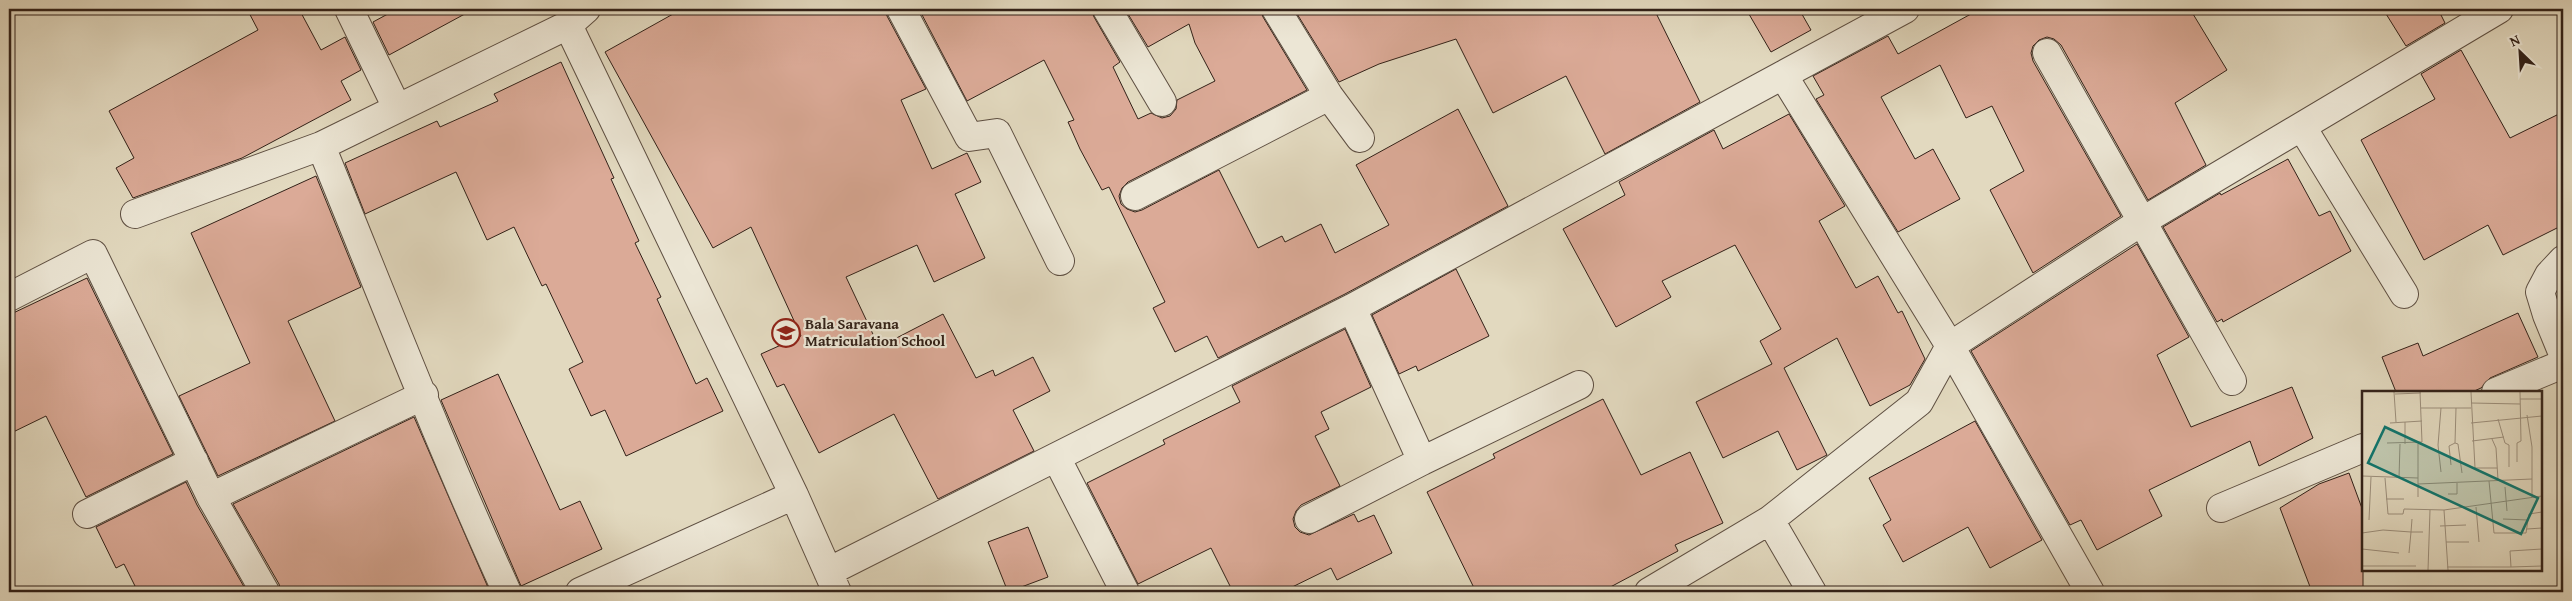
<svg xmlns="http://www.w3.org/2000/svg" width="2572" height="601" viewBox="0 0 2572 601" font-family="'Gentium Book Plus',serif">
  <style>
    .building { fill: #dbaa97; stroke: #322118 }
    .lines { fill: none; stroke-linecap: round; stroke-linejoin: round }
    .minor-casing { stroke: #5e4f42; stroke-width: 30 }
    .minor { stroke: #ece6d5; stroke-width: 28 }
    .labels { text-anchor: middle; stroke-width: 4.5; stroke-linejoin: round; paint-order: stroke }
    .poi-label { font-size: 15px; font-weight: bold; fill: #322118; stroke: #ece6d5; text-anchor: start }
    .inset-road { fill: none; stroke: #9c8f7c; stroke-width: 1 }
    .view { fill: #0f766e; fill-opacity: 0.15; stroke: #0f766e; stroke-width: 2.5 }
    .inset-edge { fill: none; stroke: #322118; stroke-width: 2.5 }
  </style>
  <rect width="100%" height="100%" fill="#e2d9bf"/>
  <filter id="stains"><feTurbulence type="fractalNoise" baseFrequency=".004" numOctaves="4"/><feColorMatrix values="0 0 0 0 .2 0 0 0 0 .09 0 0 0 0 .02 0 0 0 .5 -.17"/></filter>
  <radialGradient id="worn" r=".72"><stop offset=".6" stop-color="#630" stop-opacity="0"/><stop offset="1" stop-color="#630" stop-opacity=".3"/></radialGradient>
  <!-- building -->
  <path class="building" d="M 247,9 L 299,9 L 321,50 L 345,37 L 361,70 L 341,81 L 351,100 L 242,158 L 133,198 L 116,168 L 134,158 L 109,111 L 258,30 Z
    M 397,9 L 474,9 L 389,55 L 373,22 Z
    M 682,9 L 885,9 L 887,16 L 926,89 L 901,100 L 932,169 L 967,153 L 981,182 L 955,194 L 985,258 L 934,282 L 917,245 L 846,277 L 879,347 L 943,314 L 976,378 L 993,370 L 995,376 L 1033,357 L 1050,391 L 1013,410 L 1034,451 L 938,499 L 894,414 L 819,453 L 784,384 L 777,387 L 761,354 L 801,336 L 751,227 L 713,248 L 605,52 Z
    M 919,9 L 1091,9 L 1094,17 L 1120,62 L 1113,67 L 1138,119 L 1151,113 L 1162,118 L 1170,116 L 1176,109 L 1177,100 L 1215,81 L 1195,43 L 1189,24 L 1148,47 L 1125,9 L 1260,9 L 1263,17 L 1307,90 L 1128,182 L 1122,188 L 1119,196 L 1121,204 L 1127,209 L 1135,212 L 1142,210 L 1219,170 L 1258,248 L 1282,236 L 1285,242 L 1321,224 L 1335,253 L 1389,225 L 1356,165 L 1458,109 L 1508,206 L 1345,294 L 1218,358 L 1207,336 L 1175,352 L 1153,308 L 1165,302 L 1109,187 L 1102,190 L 1080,149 L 1068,122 L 1074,120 L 1044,60 L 967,101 Z
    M 1294,9 L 1654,9 L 1700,102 L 1605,154 L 1566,76 L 1493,113 L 1456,39 L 1379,64 L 1339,82 Z
    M 1746,9 L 1799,9 L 1811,30 L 1771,52 Z
    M 1980,9 L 2190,9 L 2227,70 L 2175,103 L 2206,165 L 2148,200 L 2061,45 L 2054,39 L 2047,37 L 2039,40 L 2033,46 L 2031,53 L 2033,61 L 2121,216 L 2033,273 L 1990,190 L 2024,171 L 1992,106 L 1966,118 L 1940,65 L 1881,97 L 1915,159 L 1933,149 L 1960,199 L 1898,232 L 1816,99 L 1824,95 L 1813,76 L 1888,36 L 1898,54 Z
    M 2383,9 L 2438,9 L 2445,23 L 2406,46 Z
    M 2461,50 L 2510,138 L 2563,112 L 2563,225 L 2503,255 L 2488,225 L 2424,260 L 2361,140 L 2435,99 L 2421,74 Z
    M 561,62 L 614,178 L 611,179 L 639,241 L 635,243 L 661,297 L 657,299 L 696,384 L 707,378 L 723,411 L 626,456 L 605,410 L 591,416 L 569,369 L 583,362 L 546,284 L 542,286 L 514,227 L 487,240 L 456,172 L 365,214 L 345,163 L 437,121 L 440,127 L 498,101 L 494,94 Z
    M 1789,114 L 1845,206 L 1819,221 L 1856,288 L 1878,276 L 1898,313 L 1902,311 L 1925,359 L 1910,385 L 1870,406 L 1837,338 L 1784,368 L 1827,455 L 1797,470 L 1778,431 L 1723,458 L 1696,402 L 1772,364 L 1760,341 L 1781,329 L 1735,245 L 1662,281 L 1671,297 L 1616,327 L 1563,229 L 1625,195 L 1619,182 L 1714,130 L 1723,149 Z
    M 2288,159 L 2319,216 L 2330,211 L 2351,251 L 2223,322 L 2222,319 L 2217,322 L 2163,227 L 2220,193 L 2221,195 Z
    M 316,176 L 361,287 L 288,321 L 335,421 L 218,476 L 179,396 L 250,363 L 191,233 Z
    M 2137,244 L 2189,337 L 2157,355 L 2191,427 L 2292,387 L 2313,438 L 2259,466 L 2250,441 L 2149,490 L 2162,516 L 2097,550 L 2081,520 L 2070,525 L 1971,351 Z
    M 1456,269 L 1489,336 L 1418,371 L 1416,366 L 1399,374 L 1372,315 Z
    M 87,278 L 173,454 L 86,497 L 46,416 L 9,434 L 9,315 Z
    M 2518,313 L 2538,357 L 2490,378 L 2481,388 L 2472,392 L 2396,392 L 2382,357 L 2418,343 L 2423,356 Z
    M 1345,329 L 1371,387 L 1321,412 L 1329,429 L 1315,436 L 1340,486 L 1301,505 L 1296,511 L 1293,519 L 1295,527 L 1300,532 L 1309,535 L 1354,514 L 1358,522 L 1374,515 L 1392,553 L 1337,580 L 1331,568 L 1282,592 L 1233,592 L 1211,548 L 1138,584 L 1087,483 L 1165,444 L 1163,440 L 1240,402 L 1232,386 Z
    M 498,374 L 560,510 L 580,501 L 602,549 L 521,586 L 441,400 Z
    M 1603,399 L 1641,475 L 1690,452 L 1723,523 L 1675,545 L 1678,551 L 1601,592 L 1476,592 L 1427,492 L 1495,458 L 1493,454 Z
    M 414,417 L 490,592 L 281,592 L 279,584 L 233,504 Z
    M 1975,421 L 2042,540 L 1990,568 L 1968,527 L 1903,562 L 1883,525 L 1891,520 L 1869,478 Z
    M 2349,473 L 2363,511 L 2363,592 L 2312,592 L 2280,508 L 2319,484 Z
    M 186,482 L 197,505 L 247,592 L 138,592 L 124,564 L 116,568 L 96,527 Z
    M 1028,527 L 1048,577 L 1008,592 L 988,542 Z"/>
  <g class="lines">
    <defs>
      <path id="minor" d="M 349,9 L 397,108
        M 901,9 L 969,137 L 997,133 L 1060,261
        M 1107,9 L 1162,102
        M 1276,9 L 1329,96 L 1360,138
        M 568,25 L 794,495 L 837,592
        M 2047,53 L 2232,381
        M 1783,75 L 1950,346 L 2090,592
        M 2302,127 L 2404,294
        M 321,146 C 382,295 440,446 507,592
        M 1135,196 L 1329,96
        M 135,214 L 321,146 L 568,25 L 586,9
        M 2563,260 L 2549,275 L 2540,292 L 2547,315 L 2563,354
        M 9,297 L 93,254 L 211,497 L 265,592
        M 2496,392 L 2563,364
        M 1056,457 L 1125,592
        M 1422,461 L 1579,385
        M 211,497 L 424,395
        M 2221,508 L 2363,448
        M 87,514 L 194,461
        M 1309,519 L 1422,461 L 1352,308
        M 1770,520 L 1812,592
        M 828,572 L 1352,308 L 1905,9
        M 580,592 L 794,495
        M 1649,592 L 1770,520 L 1919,402 L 1950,346 L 2141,222 L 2499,9"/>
    </defs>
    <!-- minor casing -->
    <use href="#minor" class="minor-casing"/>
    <!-- minor -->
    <use href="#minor" class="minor"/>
  </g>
  <!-- icons -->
  <defs>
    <symbol id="school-ring" viewBox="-11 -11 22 22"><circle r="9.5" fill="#ece6d5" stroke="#8f2418" stroke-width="1.5"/><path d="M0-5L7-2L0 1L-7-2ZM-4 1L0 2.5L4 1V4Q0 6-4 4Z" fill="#8f2418"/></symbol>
  </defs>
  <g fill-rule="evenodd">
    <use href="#school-ring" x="770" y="317" width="32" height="32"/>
  </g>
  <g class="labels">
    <!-- poi labels -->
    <g class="poi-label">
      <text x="805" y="329">Bala Saravana<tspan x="805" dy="17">Matriculation School</tspan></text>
    </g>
  </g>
  <!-- overview -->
  <g transform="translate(2362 391)">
    <rect width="180" height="180" fill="#e2d9bf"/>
    <path class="inset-road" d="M 32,1 L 34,31M 109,1 L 113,77 L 135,77M 33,3 L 59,2M 158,8 L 180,8M 109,12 L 158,13M 59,17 L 109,17M 79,17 L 76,54 L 79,81M 94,17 L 93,52 L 96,53 L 100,82M 165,24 L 170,56 L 170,106M 136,28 L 143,52 L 147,54 L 147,76M 43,31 L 43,53M 28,32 L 60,30M 109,32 L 180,25M 130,48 L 134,57 L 136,89M 110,50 L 142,46M 25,52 L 60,51 L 58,1M 56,53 L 56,106M 155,71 L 155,52 L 159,50 L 158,1M 89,74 L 87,55 L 93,52M 0,85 L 56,87M 23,87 L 26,123 L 41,123 L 42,118 L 82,119 L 180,105M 37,87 L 38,53M 127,90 L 132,142 L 164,142 L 166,129M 56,93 L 170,88M 143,96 L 145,120M 86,103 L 95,103 L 95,92M 24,108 L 42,108M 114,116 L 117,151M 82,119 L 86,179M 50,128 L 49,141 L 61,141M 141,128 L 166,129 L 167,123 L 180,121M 7,129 L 9,86M 78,135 L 104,134M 165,138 L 180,137M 0,142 L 21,139 L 49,141 L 47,162M 84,151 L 107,151M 0,158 L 37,162M 180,158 L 148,160 L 149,176 L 180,175M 0,175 L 54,175M 85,176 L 149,176M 66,179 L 68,119"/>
    <path class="view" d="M 23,36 L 176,107 L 159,143 L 6,72 Z"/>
    <rect width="180" height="180" class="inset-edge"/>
  </g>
  <!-- margin -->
  <rect width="2572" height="601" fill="none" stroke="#e2d9bf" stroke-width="30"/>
  <rect x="10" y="10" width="2552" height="581" fill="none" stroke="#322118" stroke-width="2.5"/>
  <rect x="15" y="15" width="2542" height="571" fill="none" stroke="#322118"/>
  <!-- north arrow -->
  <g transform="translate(2520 52) rotate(335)" stroke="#ece6d5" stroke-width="4" paint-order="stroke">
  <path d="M0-4L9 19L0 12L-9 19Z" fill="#322118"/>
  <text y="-8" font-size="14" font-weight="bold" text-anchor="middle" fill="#322118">N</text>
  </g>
  <rect width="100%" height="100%" filter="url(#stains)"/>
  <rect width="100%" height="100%" fill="url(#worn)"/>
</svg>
